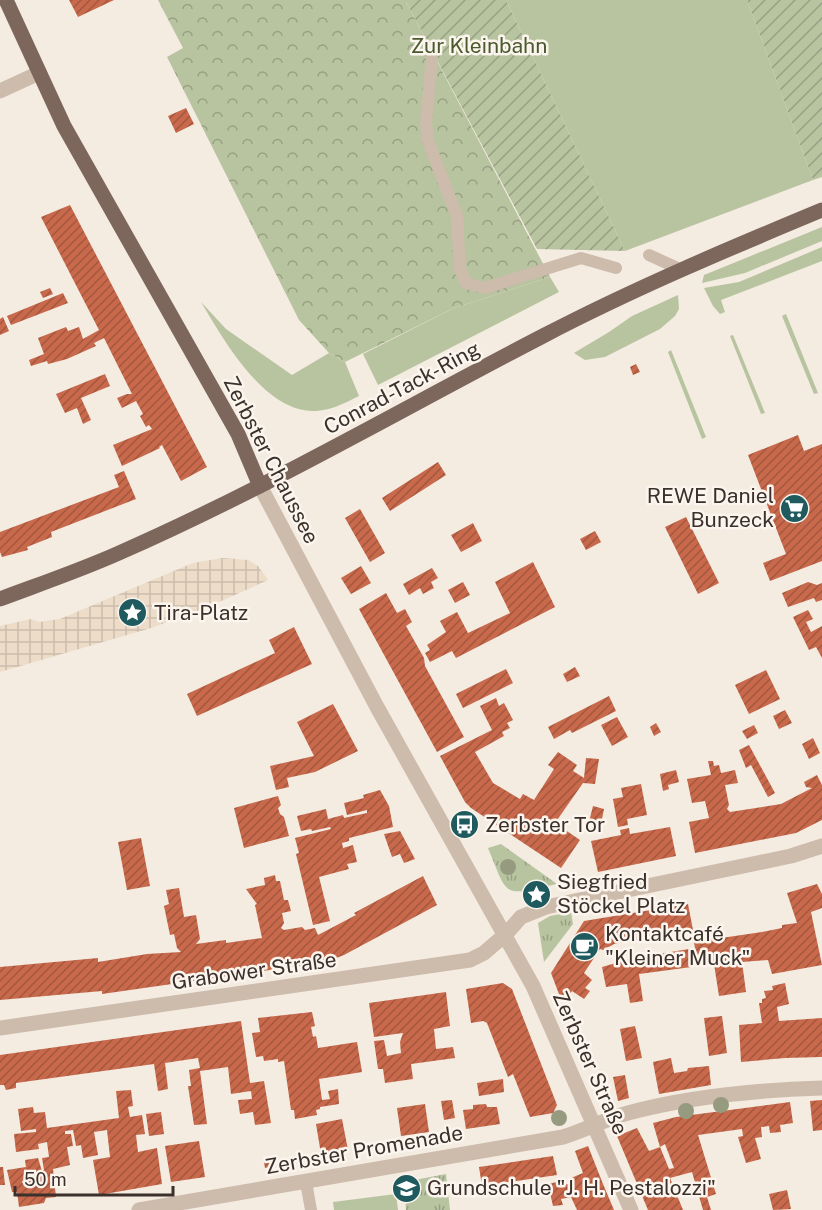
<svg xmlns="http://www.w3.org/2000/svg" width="822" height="1210" viewBox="0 0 822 1210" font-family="'Public Sans',sans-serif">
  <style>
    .grass { fill: #b8c4a0 }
    .forest { fill: url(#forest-crowns) }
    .park { fill: url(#park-tufts) }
    .garden { fill: url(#garden-furrows) }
    .plaza { fill: url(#plaza-grid) }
    .building { fill: url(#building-hatch); fill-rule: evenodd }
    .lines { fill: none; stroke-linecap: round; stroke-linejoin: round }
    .service { stroke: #cdbbac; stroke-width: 12 }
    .minor { stroke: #cdbbac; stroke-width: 15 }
    .tertiary { stroke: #cdbbac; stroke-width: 15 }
    .primary { stroke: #7d675c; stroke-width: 15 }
    .tree { fill: #969b7f }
    .labels { text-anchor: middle; stroke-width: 5; stroke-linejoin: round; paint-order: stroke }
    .park-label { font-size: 21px; fill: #4a5a2e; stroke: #fbf5ee }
    .street-label { font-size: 21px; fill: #3b302b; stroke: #fbf5ee }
    .poi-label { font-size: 21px; fill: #3b302b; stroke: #fbf5ee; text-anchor: start }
  </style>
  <defs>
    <pattern id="forest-crowns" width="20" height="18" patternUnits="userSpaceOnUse" patternTransform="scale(1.5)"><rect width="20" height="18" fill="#b8c4a0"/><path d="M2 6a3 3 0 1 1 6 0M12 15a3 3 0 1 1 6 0" fill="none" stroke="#97a083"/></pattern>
    <pattern id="park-tufts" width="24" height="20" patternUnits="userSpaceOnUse" patternTransform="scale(1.5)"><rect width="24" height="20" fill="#b8c4a0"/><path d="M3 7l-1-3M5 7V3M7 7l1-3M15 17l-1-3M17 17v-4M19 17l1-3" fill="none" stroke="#97a083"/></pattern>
    <pattern id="garden-furrows" width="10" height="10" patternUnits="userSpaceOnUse" patternTransform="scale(1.5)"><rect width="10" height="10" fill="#b8c4a0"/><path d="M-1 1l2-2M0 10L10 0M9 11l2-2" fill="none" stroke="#97a083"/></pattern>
    <pattern id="plaza-grid" width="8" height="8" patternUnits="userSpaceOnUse" patternTransform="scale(1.5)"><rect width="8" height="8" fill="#ecdcc8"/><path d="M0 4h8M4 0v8" fill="none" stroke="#cbbdac"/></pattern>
    <pattern id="building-hatch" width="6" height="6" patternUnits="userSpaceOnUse" patternTransform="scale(1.5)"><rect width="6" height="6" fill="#c8694b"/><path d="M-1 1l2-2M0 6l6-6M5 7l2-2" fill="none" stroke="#a4573f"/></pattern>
  </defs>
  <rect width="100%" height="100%" fill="#f4ebe1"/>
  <!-- grass -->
  <path class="grass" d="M 506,0 L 747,0 L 813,180 L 625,251 Z
    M 822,227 L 822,241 L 745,273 L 702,283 L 704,275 Z
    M 822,247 L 822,261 L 721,300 L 725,312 L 720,314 L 713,306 L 704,288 L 739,282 Z
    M 550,277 L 559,292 L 378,385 L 363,354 L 454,308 Z
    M 678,295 L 679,309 L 675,316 L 660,329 L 605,357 L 585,360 L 574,353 L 609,332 L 632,316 Z
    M 201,302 L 226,329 L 292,375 L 329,353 L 345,362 L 359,396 C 345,403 332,410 316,411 C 265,414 224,340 201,302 Z
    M 786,314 L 818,393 L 814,394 L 782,316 Z
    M 733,335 L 765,413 L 761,414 L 730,336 Z
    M 671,350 L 706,437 L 702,439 L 668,352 Z
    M 396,1194 L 398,1210 L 334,1210 L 333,1202 Z"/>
  <!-- forest -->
  <path class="forest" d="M 158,0 L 405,0 L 550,277 L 454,308 L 345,362 L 329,353 L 299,320 L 167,57 L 183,48 Z"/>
  <!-- park -->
  <path class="park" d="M 501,844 L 557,884 C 502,896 509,899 488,848 Z
    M 571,912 L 573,924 L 544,962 L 538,923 L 550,916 Z
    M 446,1174 L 450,1210 L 406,1210 L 404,1182 Z"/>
  <!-- garden -->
  <path class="garden" d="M 405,0 L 506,0 L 625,251 L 537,249 Z
    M 747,0 L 822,0 L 822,177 L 813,180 Z"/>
  <!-- plaza -->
  <path class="plaza" d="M 223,558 L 248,560 L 258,566 L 268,580 L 208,607 L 151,628 L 0,672 L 0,626 L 31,619 L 39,622 L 60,619 L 193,563 Z"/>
  <!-- building -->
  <path class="building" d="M 69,0 L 114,0 L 78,17 Z
    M 186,108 L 194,124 L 176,133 L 168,116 Z
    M 70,205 L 207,467 L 181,481 L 162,445 L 159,447 L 160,448 L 122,466 L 113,445 L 152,429 L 149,425 L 146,427 L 140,416 L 143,414 L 136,401 L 122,408 L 117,398 L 127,394 L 132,394 L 104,338 L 94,343 L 96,346 L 67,359 L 48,364 L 47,361 L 31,366 L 29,360 L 44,354 L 38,338 L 66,327 L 68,331 L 79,327 L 83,339 L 99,330 L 41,217 Z
    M 50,288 L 53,294 L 43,298 L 40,292 Z
    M 63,293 L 68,303 L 11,325 L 7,316 Z
    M 3,317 L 9,331 L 0,335 L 0,319 Z
    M 636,364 L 640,372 L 633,375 L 630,367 Z
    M 105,374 L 110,386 L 81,398 L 91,420 L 83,424 L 77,408 L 65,413 L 56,394 Z
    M 798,435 L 804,451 L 822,444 L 822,561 L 770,581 L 763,563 L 786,554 L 748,455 Z
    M 438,462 L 446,475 L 390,511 L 382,498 Z
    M 124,471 L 136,499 L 51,532 L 52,537 L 27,547 L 28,550 L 2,557 L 0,552 L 0,532 L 119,487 L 114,475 Z
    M 360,509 L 385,553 L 370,562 L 345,518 Z
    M 686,517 L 719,583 L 698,594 L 665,527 Z
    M 473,523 L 482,541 L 461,552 L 451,535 Z
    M 595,531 L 601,542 L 586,550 L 580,539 Z
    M 533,562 L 555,607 L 456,658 L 452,651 L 430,662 L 425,653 L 430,650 L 427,645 L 446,632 L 440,621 L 457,612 L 468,633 L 510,613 L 495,582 Z
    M 361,566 L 371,583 L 351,594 L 341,578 Z
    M 432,568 L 438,578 L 431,582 L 434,588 L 423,594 L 420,588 L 409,595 L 403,584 Z
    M 463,582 L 470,595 L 455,603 L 448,590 Z
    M 808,582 L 817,585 L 822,583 L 822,600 L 816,602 L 814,598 L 788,607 L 782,593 Z
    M 386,593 L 397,613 L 405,609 L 412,622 L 406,626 L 424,658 L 425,666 L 464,737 L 437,752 L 359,609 Z
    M 808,610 L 813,619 L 806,622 L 811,632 L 822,626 L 822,658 L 816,647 L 809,650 L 793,617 Z
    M 294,627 L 312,664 L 197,716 L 187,694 L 275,653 L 269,640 Z
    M 575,667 L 580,676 L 567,682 L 563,674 Z
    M 506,669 L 513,683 L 463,708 L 456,694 Z
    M 766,670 L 780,699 L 749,714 L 735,685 Z
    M 609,696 L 616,711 L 572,733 L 570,730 L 554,739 L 548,727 Z
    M 496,698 L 499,706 L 504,703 L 513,720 L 507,723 L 510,728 L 502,732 L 504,736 L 475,752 L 493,783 L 520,799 L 523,794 L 534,800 L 554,769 L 548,765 L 558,752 L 577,765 L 573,771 L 584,778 L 586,758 L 599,759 L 595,784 L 583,783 L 555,823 L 580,840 L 561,868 L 471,808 L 465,802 L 440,756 L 492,730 L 480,706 Z
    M 333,704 L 358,751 L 315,772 L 287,778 L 289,787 L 276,790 L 270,766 L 314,756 L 297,722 Z
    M 785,710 L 792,723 L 779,729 L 773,716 Z
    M 617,717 L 628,737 L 612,746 L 601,725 Z
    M 656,723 L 661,732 L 654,736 L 650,727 Z
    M 754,725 L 758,733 L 747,739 L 742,731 Z
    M 813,738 L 820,753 L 809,759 L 802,744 Z
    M 749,745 L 775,793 L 768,797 L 751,765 L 746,768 L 739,750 Z
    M 708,761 L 713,761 L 714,766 L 719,765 L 721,773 L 735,770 L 738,783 L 725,785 L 729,805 L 727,809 L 730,812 L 781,804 L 812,788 L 806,787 L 804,782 L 817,775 L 822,785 L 822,820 L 796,833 L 695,853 L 689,822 L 709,818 L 705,801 L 692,803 L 687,779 L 711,775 Z
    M 676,770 L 679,782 L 668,785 L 669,789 L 663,791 L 660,774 Z
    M 641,784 L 647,815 L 627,819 L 628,825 L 618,827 L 613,799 L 623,797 L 621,788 Z
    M 380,790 L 389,806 L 393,827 L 349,838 L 349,841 L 342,843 L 343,848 L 353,845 L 357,862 L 347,864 L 349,869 L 319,877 L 330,921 L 313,925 L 296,854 L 299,853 L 295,838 L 331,829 L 330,827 L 312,831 L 311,829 L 301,831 L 297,816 L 326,809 L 328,819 L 343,815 L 344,818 L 367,813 L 367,810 L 347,815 L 344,803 L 364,798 L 363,795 Z
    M 278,796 L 281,805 L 278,808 L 280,814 L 284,817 L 289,836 L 244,848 L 234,808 Z
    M 593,806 L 604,809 L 601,824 L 589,822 Z
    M 670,827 L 676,856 L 598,872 L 591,841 L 621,835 L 620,830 L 629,828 L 630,834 Z
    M 400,831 L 415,859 L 404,863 L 400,854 L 392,857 L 384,834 Z
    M 141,838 L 150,886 L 127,890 L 118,842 Z
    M 275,875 L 276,881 L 280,881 L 284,900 L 288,900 L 291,911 L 282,913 L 284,923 L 281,928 L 284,930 L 302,927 L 305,930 L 315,928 L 318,935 L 356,915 L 354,913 L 423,876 L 437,905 L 344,955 L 326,962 L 102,994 L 102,991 L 0,1000 L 0,967 L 98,958 L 98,962 L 147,954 L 181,952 L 177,948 L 174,934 L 170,935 L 164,906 L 169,904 L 166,890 L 179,888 L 184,917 L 196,915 L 200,939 L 196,944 L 226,940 L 226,943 L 262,938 L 255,905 L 257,904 L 246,889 L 265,885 L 264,878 Z
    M 817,884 L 822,894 L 822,908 L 811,912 L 822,965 L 772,974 L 768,960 L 742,962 L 746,992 L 719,996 L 714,964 L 639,974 L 643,1001 L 630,1003 L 627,984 L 606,987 L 602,967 L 616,963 L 616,961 L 695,948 L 694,942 L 762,932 L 782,928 L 782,925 L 797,923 L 787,893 Z
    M 688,904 L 693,930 L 614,944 L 603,950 L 600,949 L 584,973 L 592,980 L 585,988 L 590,991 L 584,999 L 572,991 L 566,1000 L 562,1002 L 551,973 L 584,921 Z
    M 503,983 L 512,989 L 557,1105 L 553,1113 L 530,1117 L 513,1074 L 508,1077 L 487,1023 L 483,1021 L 471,1023 L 466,989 Z
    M 785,983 L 789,1004 L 777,1007 L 779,1021 L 822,1018 L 822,1057 L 785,1058 L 741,1062 L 739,1025 L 762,1023 L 759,1003 L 762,1003 L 762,999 L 766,998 L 764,991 L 773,990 L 772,986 Z
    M 446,992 L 450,1026 L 434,1029 L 436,1049 L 453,1047 L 455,1058 L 411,1064 L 413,1079 L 385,1083 L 383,1069 L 378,1069 L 374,1041 L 384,1040 L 387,1056 L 401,1053 L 400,1042 L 403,1033 L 374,1037 L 369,1003 Z
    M 312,1012 L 315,1026 L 311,1027 L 313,1037 L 316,1036 L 318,1048 L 357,1042 L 362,1072 L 319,1079 L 322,1100 L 330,1099 L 328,1091 L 338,1089 L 339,1104 L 320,1107 L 320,1109 L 316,1110 L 317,1115 L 295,1119 L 294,1110 L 291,1110 L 284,1061 L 278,1062 L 278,1059 L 264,1061 L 263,1056 L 256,1057 L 252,1033 L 260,1032 L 258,1018 Z
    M 722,1016 L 727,1053 L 709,1056 L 704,1018 Z
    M 241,1021 L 250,1083 L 264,1081 L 271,1123 L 255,1125 L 253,1112 L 240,1114 L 238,1100 L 252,1099 L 251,1091 L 231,1094 L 228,1067 L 200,1071 L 207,1124 L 194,1125 L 188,1086 L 191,1086 L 189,1070 L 200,1068 L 198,1058 L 165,1063 L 168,1089 L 158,1091 L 154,1064 L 16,1083 L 16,1088 L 6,1090 L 4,1085 L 0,1085 L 0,1055 Z
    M 635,1026 L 642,1058 L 626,1061 L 620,1029 Z
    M 671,1058 L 674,1073 L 687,1071 L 688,1068 L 709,1066 L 711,1085 L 659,1094 L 653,1062 Z
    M 625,1075 L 629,1098 L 618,1101 L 613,1077 Z
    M 503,1079 L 504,1092 L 479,1096 L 477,1083 Z
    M 131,1090 L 133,1106 L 128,1107 L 130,1117 L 142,1115 L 145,1134 L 136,1135 L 138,1152 L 157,1148 L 162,1184 L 99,1195 L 93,1160 L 110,1157 L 107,1130 L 94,1132 L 98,1155 L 83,1158 L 81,1145 L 76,1146 L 73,1130 L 65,1131 L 65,1134 L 71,1134 L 73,1146 L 67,1147 L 70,1165 L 53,1169 L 56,1197 L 46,1198 L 44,1203 L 19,1207 L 17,1192 L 12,1192 L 7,1170 L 26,1167 L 25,1160 L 38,1158 L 42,1171 L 44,1170 L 42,1158 L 49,1157 L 47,1142 L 38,1144 L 39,1149 L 16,1152 L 14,1134 L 36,1132 L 36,1129 L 21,1131 L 18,1109 L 33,1107 L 34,1113 L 45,1112 L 47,1128 L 119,1118 L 116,1091 Z
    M 452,1100 L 455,1118 L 444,1120 L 441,1101 Z
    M 822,1100 L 822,1130 L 813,1131 L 810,1101 Z
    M 790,1102 L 793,1123 L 780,1125 L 781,1132 L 770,1133 L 769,1126 L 761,1127 L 762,1137 L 755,1138 L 761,1159 L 746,1163 L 738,1137 L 743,1136 L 742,1129 L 698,1135 L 716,1194 L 707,1197 L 711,1210 L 703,1210 L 692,1172 L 670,1178 L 683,1210 L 648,1210 L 617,1136 L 637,1128 L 649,1151 L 660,1147 L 653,1123 L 676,1117 ZM 665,1144 L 674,1168 L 669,1169 L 660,1147 Z
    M 425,1104 L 429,1132 L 401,1136 L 397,1108 Z
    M 486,1104 L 487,1107 L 497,1107 L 500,1124 L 466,1129 L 463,1110 L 473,1109 L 473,1105 Z
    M 161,1112 L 164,1134 L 149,1136 L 146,1114 Z
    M 342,1119 L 348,1150 L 321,1154 L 316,1124 Z
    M 199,1141 L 205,1177 L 171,1182 L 165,1146 Z
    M 588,1146 L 603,1184 L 614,1210 L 577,1210 L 571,1197 L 561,1199 L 563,1205 L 553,1206 L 548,1184 L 557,1182 L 558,1186 L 573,1183 L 571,1178 L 583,1173 L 575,1151 Z
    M 553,1156 L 557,1175 L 482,1186 L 479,1167 Z
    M 273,1160 L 274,1166 L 265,1168 L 264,1162 Z
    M 0,1167 L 3,1167 L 5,1185 L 0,1185 Z
    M 787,1190 L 791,1209 L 773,1210 L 769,1194 Z"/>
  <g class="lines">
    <!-- service -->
    <path class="service" d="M 432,56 L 426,123 L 428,141 L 457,216 L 460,270 L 466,283 L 485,288 L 581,258 L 616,268
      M 649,255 L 682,270
      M 306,1182 L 311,1210"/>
    <!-- minor -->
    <path class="minor" d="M 0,91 L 39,73
      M 0,1028 L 470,960 L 484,953 L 506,934 L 521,917 L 546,907 L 791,856 L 822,846
      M 139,1210 L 563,1137 C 585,1130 606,1119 628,1113 C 691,1096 757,1090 822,1088"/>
    <!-- tertiary -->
    <path class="tertiary" d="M 260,486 L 377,707 L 533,986 L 631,1210"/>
    <!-- primary -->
    <path class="primary" d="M 6,0 L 64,126 L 238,434 L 260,486
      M 0,599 C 40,584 81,570 119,553 C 265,489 402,409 543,336 C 633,289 728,249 822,210"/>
  </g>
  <!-- trees -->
  <g class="tree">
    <circle cx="508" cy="867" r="8"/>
    <circle cx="721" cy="1105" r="8"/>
    <circle cx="686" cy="1111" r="8"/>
    <circle cx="559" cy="1118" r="8"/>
  </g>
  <!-- icons -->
  <defs>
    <symbol id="supermarket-disc" viewBox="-11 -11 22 22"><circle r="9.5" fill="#1f5a5e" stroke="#fbf5ee"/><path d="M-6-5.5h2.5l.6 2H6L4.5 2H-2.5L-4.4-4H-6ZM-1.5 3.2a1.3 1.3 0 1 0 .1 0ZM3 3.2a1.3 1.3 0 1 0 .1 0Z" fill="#fff"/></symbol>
    <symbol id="sight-disc" viewBox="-11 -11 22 22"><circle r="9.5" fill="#1f5a5e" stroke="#fbf5ee"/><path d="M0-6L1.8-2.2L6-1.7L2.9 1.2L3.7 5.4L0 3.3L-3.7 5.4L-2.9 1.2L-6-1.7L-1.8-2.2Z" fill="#fff"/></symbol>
    <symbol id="bus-disc" viewBox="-11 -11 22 22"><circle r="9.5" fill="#1f5a5e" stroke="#fbf5ee"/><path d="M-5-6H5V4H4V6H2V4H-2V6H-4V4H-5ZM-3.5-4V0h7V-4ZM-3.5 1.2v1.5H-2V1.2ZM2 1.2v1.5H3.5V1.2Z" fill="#fff"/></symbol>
    <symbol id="cafe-disc" viewBox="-11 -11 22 22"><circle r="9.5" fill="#1f5a5e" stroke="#fbf5ee"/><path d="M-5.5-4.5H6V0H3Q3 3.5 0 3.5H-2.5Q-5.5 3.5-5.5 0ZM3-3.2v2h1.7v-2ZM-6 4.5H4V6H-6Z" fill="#fff"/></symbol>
    <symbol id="school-disc" viewBox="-11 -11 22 22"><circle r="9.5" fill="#1f5a5e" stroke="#fbf5ee"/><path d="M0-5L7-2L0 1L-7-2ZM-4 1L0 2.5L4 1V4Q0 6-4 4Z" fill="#fff"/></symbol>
  </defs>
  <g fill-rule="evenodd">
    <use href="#supermarket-disc" x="778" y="492" width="33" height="33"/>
    <use href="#sight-disc" x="116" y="596" width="33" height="33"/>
    <use href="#bus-disc" x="448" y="808" width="33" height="33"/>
    <use href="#sight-disc" x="520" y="878" width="33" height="33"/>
    <use href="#cafe-disc" x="568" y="930" width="33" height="33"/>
    <use href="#school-disc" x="390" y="1172" width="33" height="33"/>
  </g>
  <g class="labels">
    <!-- park labels -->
    <g class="park-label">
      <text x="479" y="53">Zur Kleinbahn</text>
    </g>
    <!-- street labels -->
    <g class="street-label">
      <text transform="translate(402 388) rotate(-28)" y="7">Conrad-Tack-Ring</text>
      <text transform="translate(271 460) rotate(63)" y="7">Zerbster Chaussee</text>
      <text transform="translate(254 971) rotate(-8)" y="7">Grabower Straße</text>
      <text transform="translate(590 1063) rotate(66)" y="7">Zerbster Straße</text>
      <text transform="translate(364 1150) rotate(-10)" y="7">Zerbster Promenade</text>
    </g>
    <!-- poi labels -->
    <g class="poi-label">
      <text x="774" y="503" text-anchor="end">REWE Daniel<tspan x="774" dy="24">Bunzeck</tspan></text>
      <text x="154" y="620">Tira-Platz</text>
      <text x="485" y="832">Zerbster Tor</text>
      <text x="557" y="889">Siegfried<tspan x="557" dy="24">Stöckel Platz</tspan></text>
      <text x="605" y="941">Kontaktcafé<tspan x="605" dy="24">"Kleiner Muck"</tspan></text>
      <text x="427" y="1195">Grundschule "J. H. Pestalozzi"</text>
    </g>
  </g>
  <!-- scale -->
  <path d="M15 1186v9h158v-9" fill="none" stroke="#3b302b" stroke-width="3"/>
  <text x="24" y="1186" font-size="18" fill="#3b302b" stroke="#fbf5ee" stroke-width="4.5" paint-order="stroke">50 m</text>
</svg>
